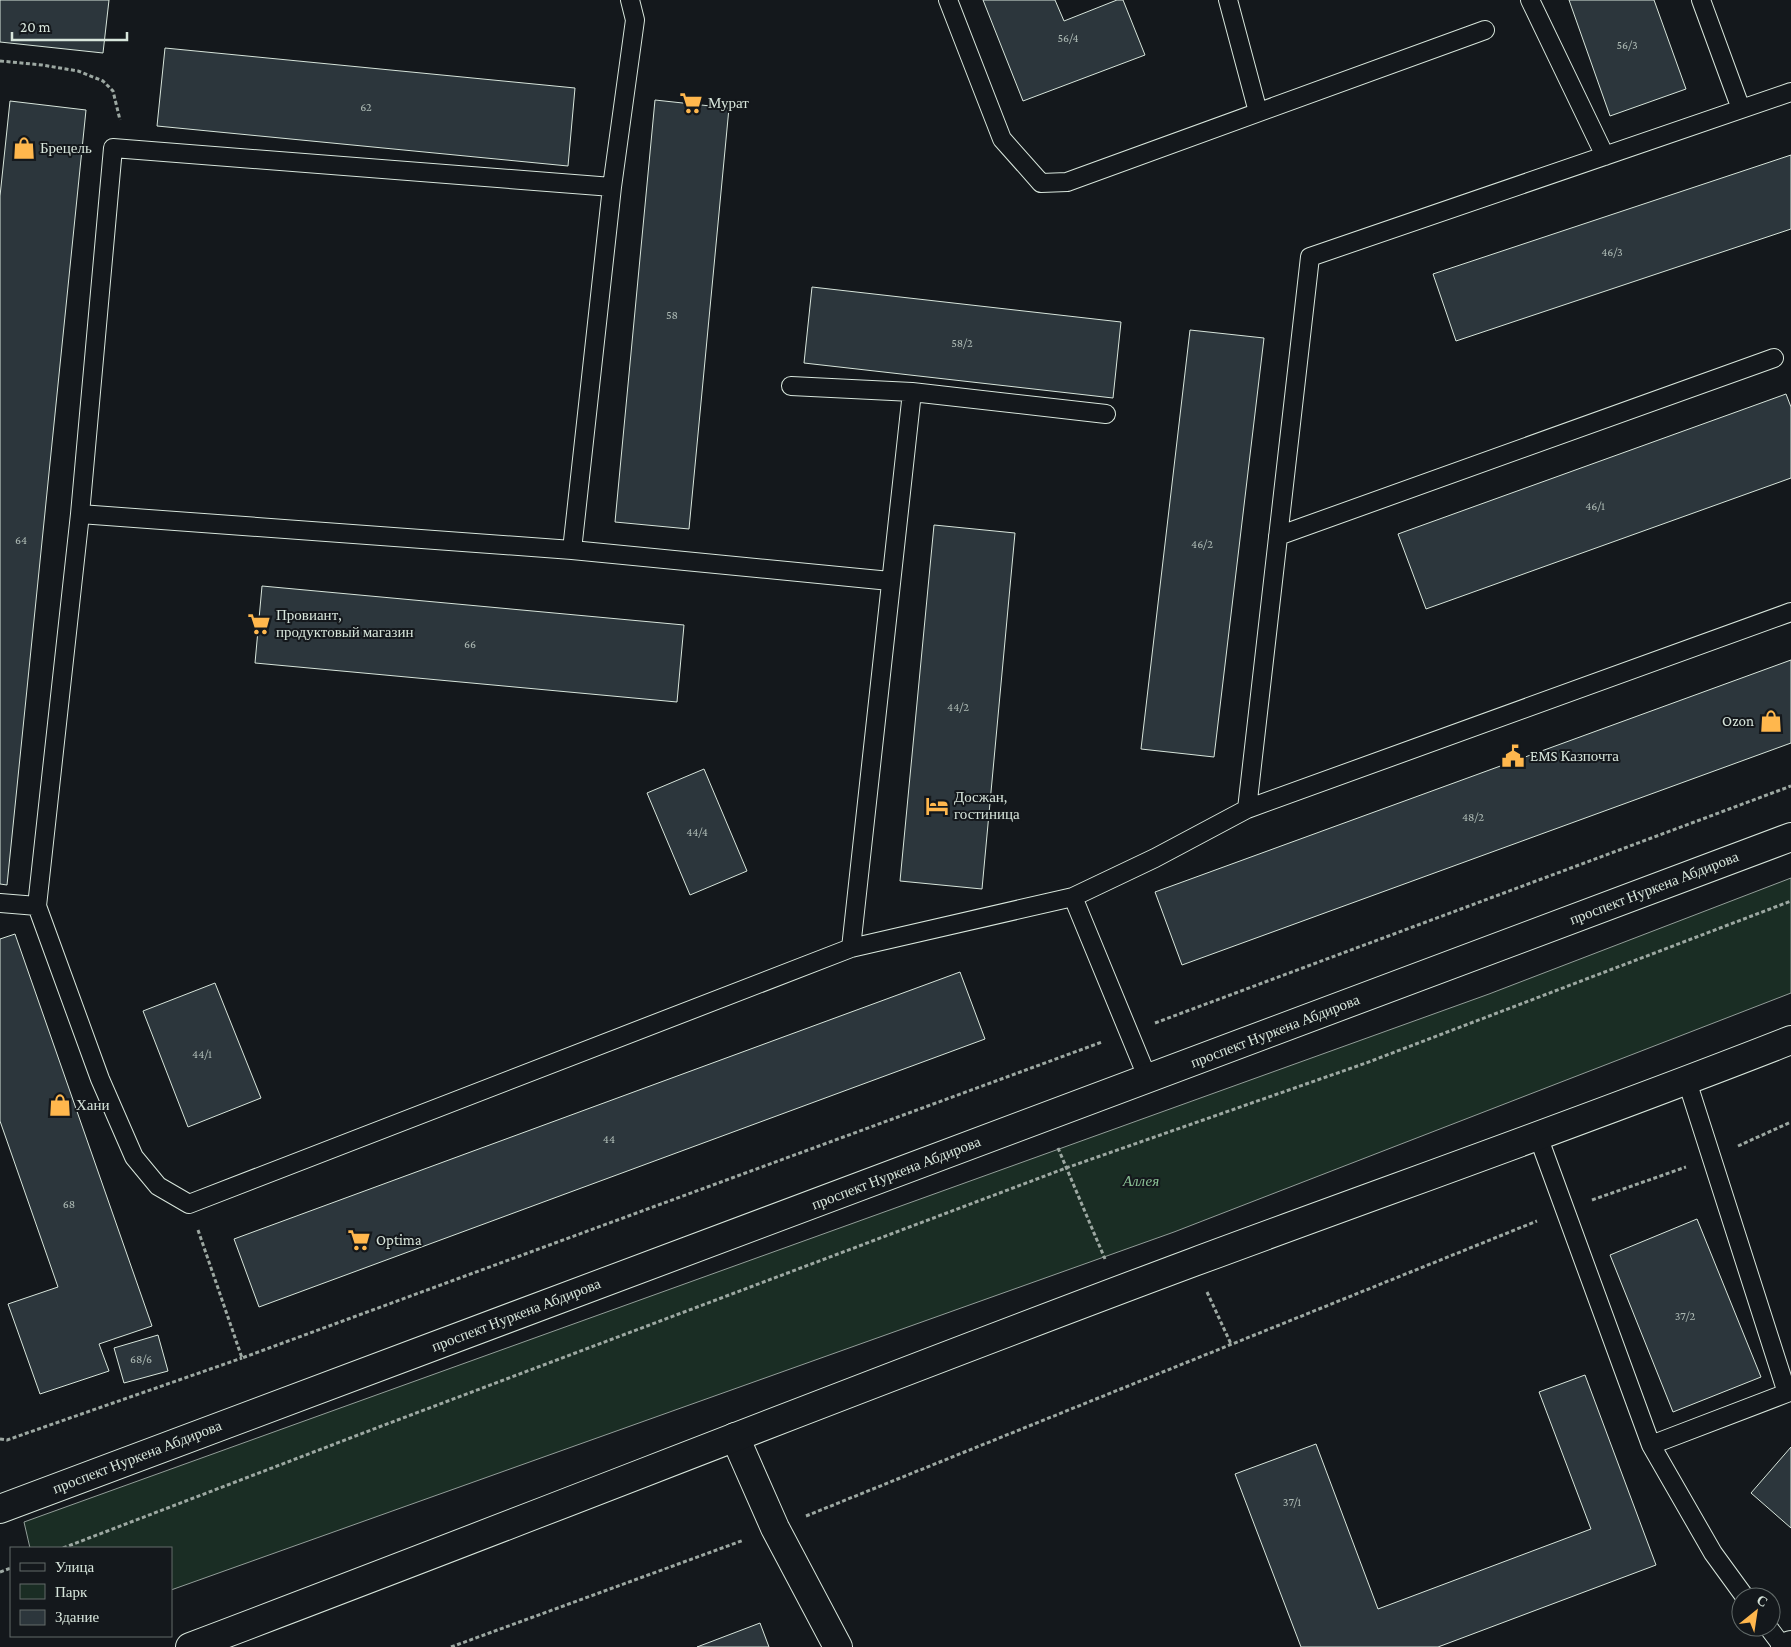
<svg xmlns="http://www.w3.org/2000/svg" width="1791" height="1647" viewBox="0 0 1791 1647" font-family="'Crimson Pro',serif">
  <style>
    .green { fill: #1a2d24; stroke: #939e99 }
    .building { fill: #2c363c; stroke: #d8e6dc }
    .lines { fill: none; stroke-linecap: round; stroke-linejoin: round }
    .service-casing { stroke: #d8e6dc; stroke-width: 20 }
    .minor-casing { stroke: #d8e6dc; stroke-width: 30 }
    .secondary-casing { stroke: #d8e6dc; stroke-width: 30 }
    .path { stroke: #9da8a2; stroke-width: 3; stroke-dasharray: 4 2.5; stroke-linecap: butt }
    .service { stroke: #14181c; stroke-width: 18 }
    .minor { stroke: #14181c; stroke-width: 28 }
    .secondary { stroke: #14181c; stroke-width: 28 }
    .labels { text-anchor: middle; stroke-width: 4; stroke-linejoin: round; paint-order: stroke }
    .number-label { font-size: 12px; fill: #adbab4 }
    .poi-label { font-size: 15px; fill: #d8e6dc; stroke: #14181c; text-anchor: start }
    .street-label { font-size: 15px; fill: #d8e6dc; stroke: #14181c }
    .park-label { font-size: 15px; font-style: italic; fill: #8ac095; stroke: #14181c }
  </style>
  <rect width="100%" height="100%" fill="#14181c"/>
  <!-- green -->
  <path class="green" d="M 1791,878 L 1791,993 L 1174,1232 L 171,1590 L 171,1548 L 30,1548 L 24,1522 L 1489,994 Z"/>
  <!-- building -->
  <path class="building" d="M 0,0 L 109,0 L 103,53 L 0,42 Z
    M 983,0 L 1055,0 L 1064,21 L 1117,0 L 1123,0 L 1145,55 L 1023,101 Z
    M 1569,0 L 1654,0 L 1686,89 L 1610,116 Z
    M 165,48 L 575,88 L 568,166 L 157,126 Z
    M 655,100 L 729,108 L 689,529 L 615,522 Z
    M 10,101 L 86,110 L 7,885 L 0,884 L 0,196 Z
    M 1791,155 L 1791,229 L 1456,341 L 1433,274 Z
    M 812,287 L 1121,322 L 1113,398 L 804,363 Z
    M 1190,330 L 1264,338 L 1214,757 L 1141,749 Z
    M 1786,394 L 1791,407 L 1791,478 L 1426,609 L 1398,534 Z
    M 934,525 L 1015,533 L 982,889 L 900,881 Z
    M 262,586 L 684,625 L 677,702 L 255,663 Z
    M 1791,660 L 1791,743 L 1182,965 L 1155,892 Z
    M 704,769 L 747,871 L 690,895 L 647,793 Z
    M 15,934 L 152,1326 L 99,1344 L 109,1371 L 40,1394 L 8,1304 L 58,1287 L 0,1121 L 0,939 Z
    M 960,972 L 985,1039 L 259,1307 L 234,1239 Z
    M 215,983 L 261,1098 L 188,1127 L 143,1011 Z
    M 1697,1219 L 1761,1377 L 1673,1412 L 1610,1255 Z
    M 158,1335 L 168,1371 L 124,1383 L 114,1348 Z
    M 1585,1375 L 1656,1565 L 1438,1647 L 1301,1647 L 1235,1474 L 1316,1444 L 1378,1609 L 1591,1529 L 1539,1392 Z
    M 1791,1447 L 1791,1528 L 1751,1493 Z
    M 760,1623 L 769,1647 L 697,1647 Z"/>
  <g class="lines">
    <defs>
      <path id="service" d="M 948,0 L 1002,139 L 1041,183 L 1067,182 L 1485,30
        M 1228,0 L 1258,112
        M 1530,0 L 1605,156
        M 1701,0 L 1741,109
        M 612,187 L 635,20 L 630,0
        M 791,386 L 912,392 L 1106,414
        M 1278,536 L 1774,358
        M 572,550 L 890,581
        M 1247,809 L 1791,612
        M 0,903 L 37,906 L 100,1079 L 134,1157 L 158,1186 L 189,1204 L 851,948 L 1073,897
        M 37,906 L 80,514 L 113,148 L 612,187 L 572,550 L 80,514
        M 851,948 L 912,392
        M 1148,1079 L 1073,897 L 1155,858 L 1247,809 L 1310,257 L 1791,92
        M 1538,1136 L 1651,1445 L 1787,1393 L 1687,1081
        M 1651,1445 L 1713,1553 L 1745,1597
        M 1768,1627 L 1783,1647"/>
      <path id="minor" d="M 735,1437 L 775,1528 L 838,1647
        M 0,1509 L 1791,837
        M 1785,1647 L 1791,1645"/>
      <path id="secondary" d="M 190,1647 C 526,1520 859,1387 1194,1262 C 1393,1188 1593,1118 1791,1040"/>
    </defs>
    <!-- service casing -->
    <use href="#service" class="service-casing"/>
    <!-- minor casing -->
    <use href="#minor" class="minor-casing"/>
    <!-- secondary casing -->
    <use href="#secondary" class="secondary-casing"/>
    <!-- path -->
    <path class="path" d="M 0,61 L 42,65 L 78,71 L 103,81 L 113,91 L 120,120
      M 1155,1023 L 1791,786
      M 1738,1146 L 1791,1122
      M 1058,1148 L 1105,1259
      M 1592,1200 L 1686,1167
      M 198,1230 L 242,1358 L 1102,1042
      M 1207,1292 L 1231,1344
      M 0,1439 L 7,1440 L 242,1358
      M 806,1516 L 1537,1221
      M 63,1548 L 379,1427 L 1066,1168 L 1366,1063 L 1791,901
      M 0,1572 L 11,1568
      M 451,1647 L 744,1540"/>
    <!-- service -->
    <use href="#service" class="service"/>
    <!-- minor -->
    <use href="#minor" class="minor"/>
    <!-- secondary -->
    <use href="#secondary" class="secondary"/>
  </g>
  <!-- icons -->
  <defs>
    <symbol id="supermarket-bare" viewBox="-9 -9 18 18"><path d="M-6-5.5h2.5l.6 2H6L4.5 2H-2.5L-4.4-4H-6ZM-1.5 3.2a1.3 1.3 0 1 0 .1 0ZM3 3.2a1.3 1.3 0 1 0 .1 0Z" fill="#ffb74d" stroke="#14181c" stroke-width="2.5" paint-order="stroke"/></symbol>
    <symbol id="shop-bare" viewBox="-9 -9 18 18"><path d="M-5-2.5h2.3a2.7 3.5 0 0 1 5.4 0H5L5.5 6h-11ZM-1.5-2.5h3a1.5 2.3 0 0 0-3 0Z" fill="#ffb74d" stroke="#14181c" stroke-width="2.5" paint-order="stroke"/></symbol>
    <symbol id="civic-bare" viewBox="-9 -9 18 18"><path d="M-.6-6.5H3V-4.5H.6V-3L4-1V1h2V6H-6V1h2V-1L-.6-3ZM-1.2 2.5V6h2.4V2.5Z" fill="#ffb74d" stroke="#14181c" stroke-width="2.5" paint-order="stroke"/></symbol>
    <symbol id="hotel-bare" viewBox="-9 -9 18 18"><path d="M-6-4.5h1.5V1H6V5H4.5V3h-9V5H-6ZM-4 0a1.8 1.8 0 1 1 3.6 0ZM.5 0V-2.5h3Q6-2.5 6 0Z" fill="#ffb74d" stroke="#14181c" stroke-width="2.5" paint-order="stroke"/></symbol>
  </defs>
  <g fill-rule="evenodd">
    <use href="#supermarket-bare" x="675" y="87" width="32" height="32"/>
    <use href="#shop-bare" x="8" y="132" width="32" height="32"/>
    <use href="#supermarket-bare" x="243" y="608" width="32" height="32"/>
    <use href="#shop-bare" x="1755" y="705" width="32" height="32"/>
    <use href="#civic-bare" x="1497" y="740" width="32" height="32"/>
    <use href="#hotel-bare" x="921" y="790" width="32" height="32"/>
    <use href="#shop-bare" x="44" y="1089" width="32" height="32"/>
    <use href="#supermarket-bare" x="343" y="1224" width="32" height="32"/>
  </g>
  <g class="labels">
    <!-- number labels -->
    <g class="number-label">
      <text x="1068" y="42">56/4</text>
      <text x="1627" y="49">56/3</text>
      <text x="366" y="111">62</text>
      <text x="1612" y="256">46/3</text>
      <text x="672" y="319">58</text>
      <text x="962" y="347">58/2</text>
      <text x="1595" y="510">46/1</text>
      <text x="21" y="544">64</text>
      <text x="1202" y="548">46/2</text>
      <text x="470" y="648">66</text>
      <text x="958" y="711">44/2</text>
      <text x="1473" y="821">48/2</text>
      <text x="697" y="836">44/4</text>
      <text x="202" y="1058">44/1</text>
      <text x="609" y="1143">44</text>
      <text x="69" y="1208">68</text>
      <text x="1685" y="1320">37/2</text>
      <text x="141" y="1363">68/6</text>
      <text x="1292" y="1506">37/1</text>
    </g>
    <!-- poi labels -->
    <g class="poi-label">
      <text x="708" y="108">Мурат</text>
      <text x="40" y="153">Брецель</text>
      <text x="276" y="620">Провиант,<tspan x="276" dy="17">продуктовый магазин</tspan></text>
      <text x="1754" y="726" text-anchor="end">Ozon</text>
      <text x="1530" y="761">EMS Казпочта</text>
      <text x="954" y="802">Досжан,<tspan x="954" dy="17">гостиница</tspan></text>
      <text x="76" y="1110">Хани</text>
      <text x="376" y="1245">Optima</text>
    </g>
    <!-- street labels -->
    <g class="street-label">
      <text transform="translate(1654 888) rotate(-21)" y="5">проспект Нуркена Абдирова</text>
      <text transform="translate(1275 1031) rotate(-21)" y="5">проспект Нуркена Абдирова</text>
      <text transform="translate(896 1173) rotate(-21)" y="5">проспект Нуркена Абдирова</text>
      <text transform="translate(516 1315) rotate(-21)" y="5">проспект Нуркена Абдирова</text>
      <text transform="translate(137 1457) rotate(-21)" y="5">проспект Нуркена Абдирова</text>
    </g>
    <!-- park labels -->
    <g class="park-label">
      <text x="1141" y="1186">Аллея</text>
    </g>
  </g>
  <!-- legend -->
  <rect x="10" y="1547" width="162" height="90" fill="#14181c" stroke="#626a69"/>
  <rect x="20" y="1563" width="25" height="8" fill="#14181c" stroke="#626a69"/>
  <text x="55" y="1572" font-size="15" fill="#d8e6dc">Улица</text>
  <rect x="20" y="1584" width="25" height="15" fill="#1a2d24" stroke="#626a69"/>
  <text x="55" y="1597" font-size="15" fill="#d8e6dc">Парк</text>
  <rect x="20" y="1610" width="25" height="15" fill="#2c363c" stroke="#626a69"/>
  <text x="55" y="1622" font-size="15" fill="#d8e6dc">Здание</text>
  <!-- north arrow -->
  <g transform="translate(1756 1612) rotate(30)"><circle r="24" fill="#14181c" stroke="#626a69"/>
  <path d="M0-4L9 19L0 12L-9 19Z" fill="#ffb74d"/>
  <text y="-8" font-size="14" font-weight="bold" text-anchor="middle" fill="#d8e6dc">С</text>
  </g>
  <!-- scale -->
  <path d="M12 32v8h115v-8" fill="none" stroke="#d8e6dc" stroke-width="2.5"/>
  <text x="20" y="32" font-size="15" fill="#d8e6dc" stroke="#14181c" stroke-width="4" paint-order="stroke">20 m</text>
</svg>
